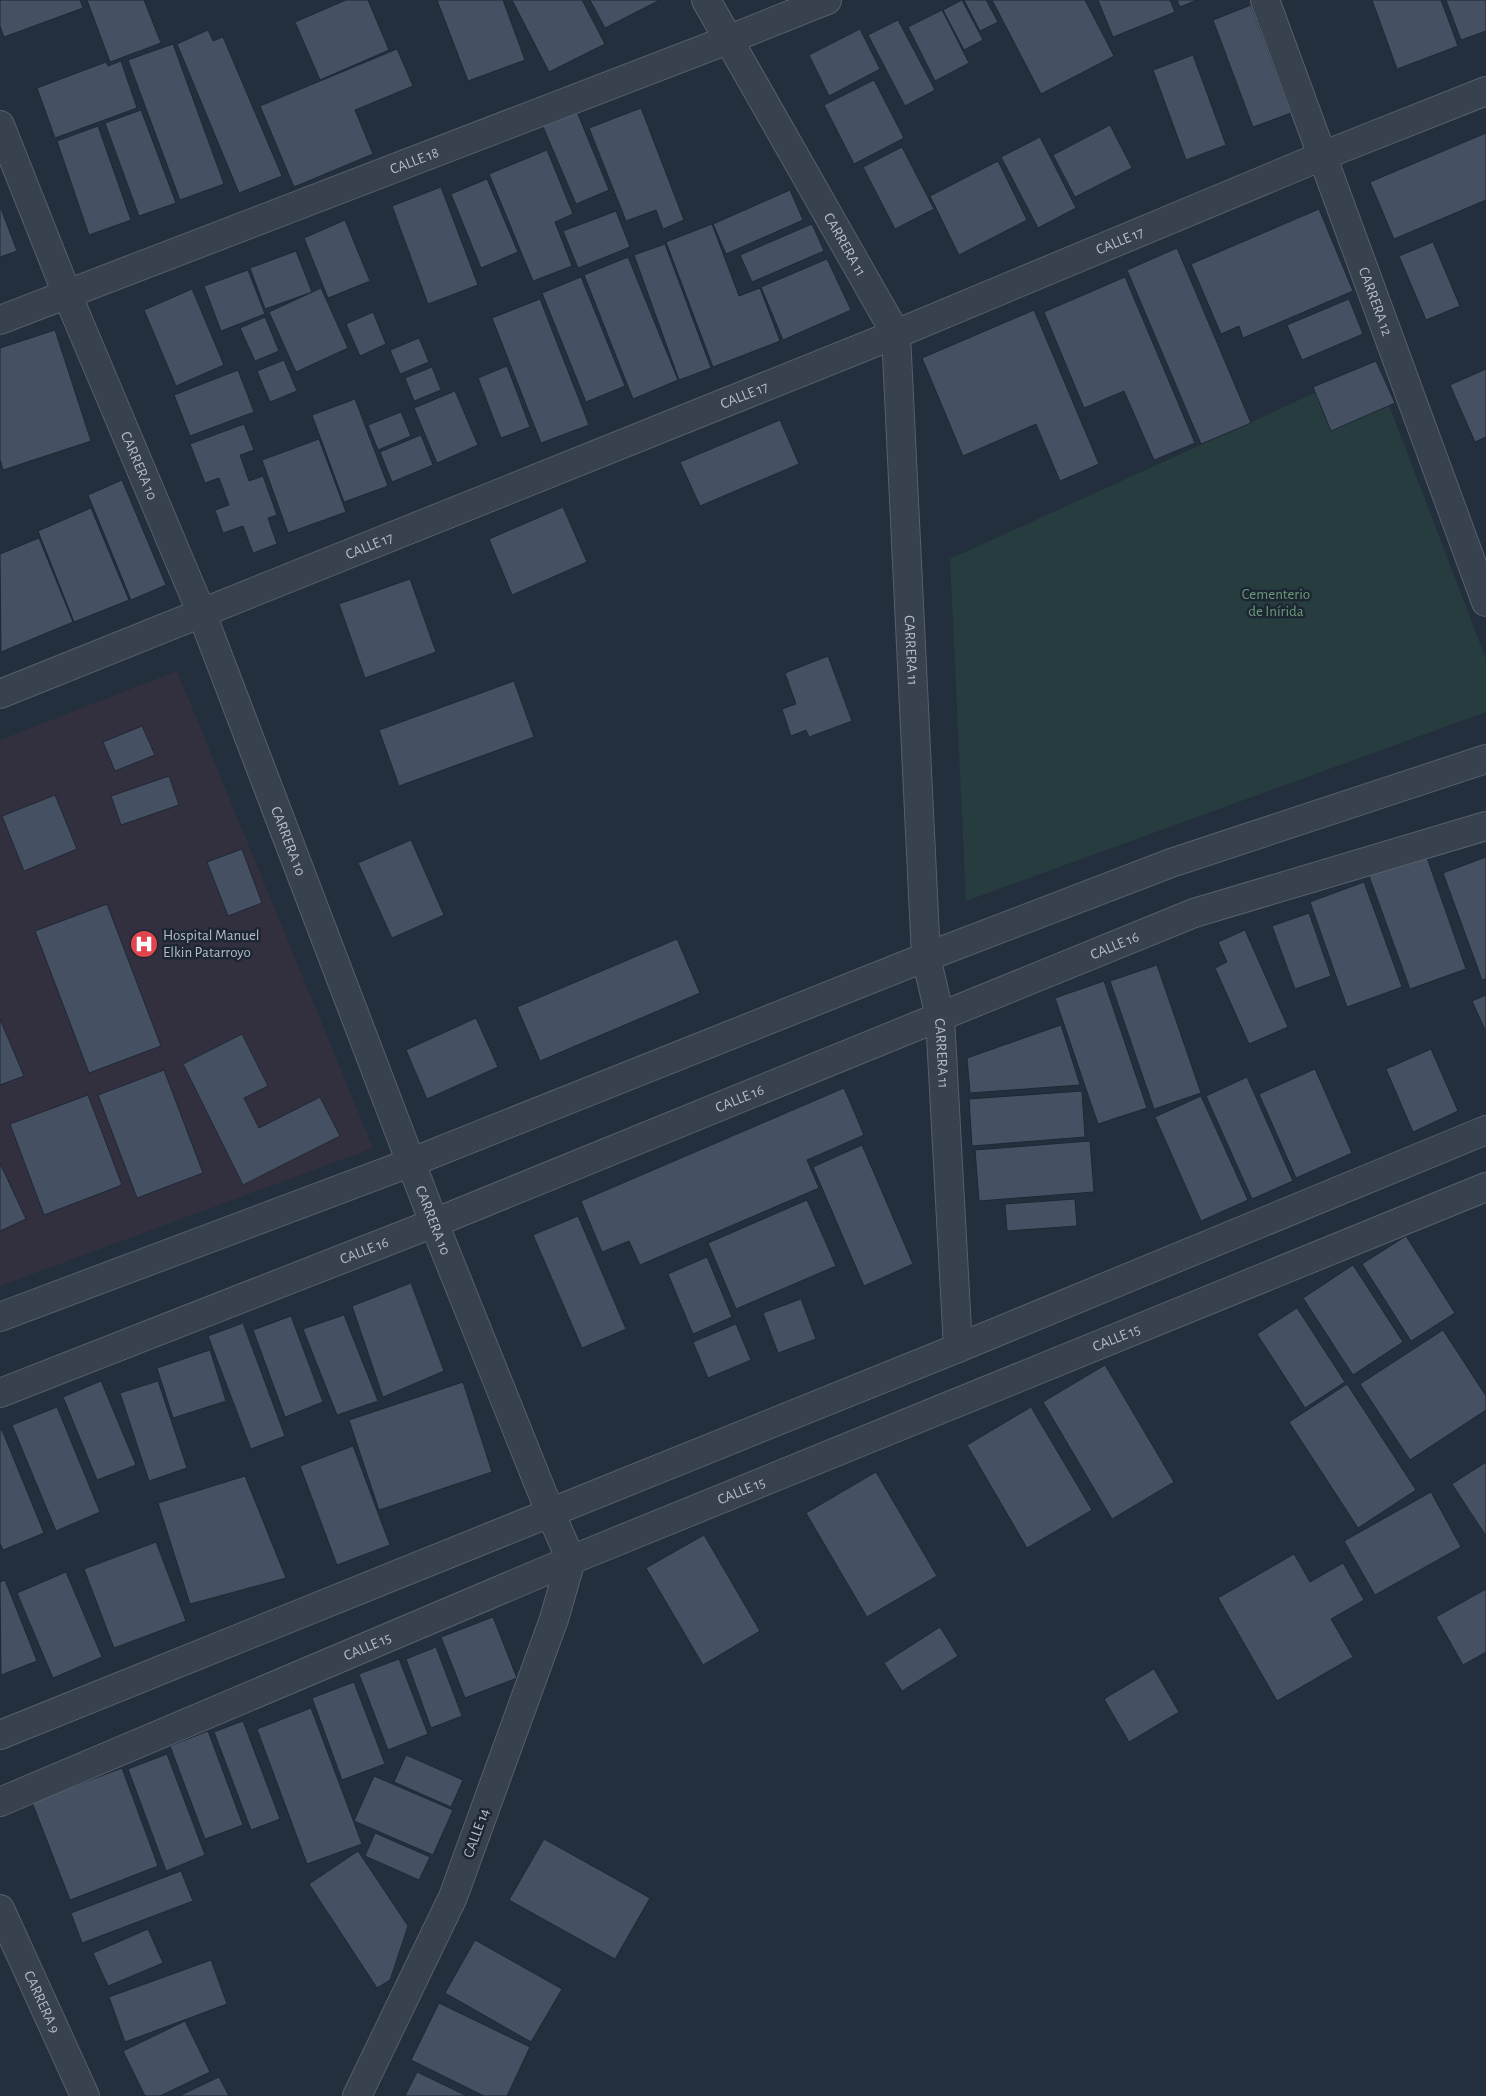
<svg xmlns="http://www.w3.org/2000/svg" width="1486" height="2096" viewBox="0 0 1486 2096" font-family="'Alegreya Sans',sans-serif">
  <style>
    .medical { fill: #32303f }
    .green { fill: #263c3f }
    .building { fill: #455162; stroke: #1f2835 }
    .lines { fill: none; stroke-linecap: round; stroke-linejoin: round }
    .minor-casing { stroke: #565f6c; stroke-width: 30 }
    .minor { stroke: #38414e; stroke-width: 28 }
    .labels { text-anchor: middle; stroke-width: 5; stroke-linejoin: round; paint-order: stroke }
    .street-label { font-size: 15px; fill: #b4bcc9; stroke: #1d2633 }
    .park-label { font-size: 15px; fill: #6b9a76; stroke: #1d2633 }
    .poi-label { font-size: 15px; fill: #b4bcc9; stroke: #1d2633; text-anchor: start }
  </style>
  <rect width="100%" height="100%" fill="#242f3e"/>
  <!-- medical -->
  <path class="medical" d="M 177,671 L 373,1148 L 0,1286 L 0,740 Z"/>
  <!-- green -->
  <path class="green" d="M 1374,366 L 1486,659 L 1486,712 L 966,901 L 950,559 Z"/>
  <!-- building -->
  <path class="building" d="M 0,0 L 80,0 L 83,8 L 4,37 L 0,26 Z
    M 87,0 L 144,0 L 161,43 L 110,62 Z
    M 346,0 L 368,0 L 389,50 L 320,80 L 295,22 Z
    M 437,0 L 503,0 L 525,60 L 468,81 Z
    M 512,0 L 582,0 L 605,44 L 549,72 Z
    M 590,0 L 660,0 L 605,28 Z
    M 962,0 L 983,40 L 964,50 L 943,10 Z
    M 964,0 L 986,0 L 998,22 L 980,31 Z
    M 992,0 L 1085,0 L 1114,56 L 1041,94 Z
    M 1098,0 L 1170,0 L 1175,12 L 1113,37 Z
    M 1177,0 L 1197,0 L 1180,7 Z
    M 1372,0 L 1441,0 L 1458,46 L 1397,69 Z
    M 1446,0 L 1486,0 L 1486,31 L 1461,40 Z
    M 1251,5 L 1291,113 L 1253,127 L 1213,20 Z
    M 942,10 L 969,63 L 935,81 L 908,27 Z
    M 898,20 L 935,90 L 905,106 L 868,35 Z
    M 860,29 L 880,69 L 829,96 L 809,55 Z
    M 208,30 L 213,41 L 223,37 L 282,176 L 239,193 L 177,44 Z
    M 173,44 L 224,184 L 180,200 L 128,60 Z
    M 397,49 L 413,86 L 355,110 L 373,154 L 294,187 L 260,106 Z
    M 1193,55 L 1226,145 L 1186,160 L 1153,70 Z
    M 121,61 L 137,108 L 55,138 L 37,88 L 106,62 L 108,66 Z
    M 874,80 L 904,138 L 854,164 L 824,105 Z
    M 575,107 L 609,190 L 576,204 L 541,122 Z
    M 641,108 L 684,220 L 663,229 L 656,210 L 626,221 L 589,128 Z
    M 141,110 L 176,203 L 139,216 L 105,123 Z
    M 1110,125 L 1132,168 L 1075,197 L 1053,155 Z
    M 98,126 L 131,220 L 89,235 L 57,141 Z
    M 1486,133 L 1486,200 L 1394,239 L 1370,182 Z
    M 1040,137 L 1076,208 L 1038,228 L 1001,157 Z
    M 902,147 L 934,209 L 895,229 L 863,167 Z
    M 547,150 L 573,214 L 555,222 L 572,266 L 533,281 L 489,174 Z
    M 998,161 L 1027,220 L 959,255 L 930,196 Z
    M 487,179 L 518,252 L 481,268 L 451,194 Z
    M 441,187 L 478,285 L 428,304 L 392,206 Z
    M 790,190 L 803,220 L 726,254 L 713,224 Z
    M 0,206 L 17,251 L 0,257 Z
    M 1319,209 L 1353,291 L 1243,338 L 1239,326 L 1221,334 L 1191,264 Z
    M 616,211 L 630,247 L 578,268 L 563,231 Z
    M 345,220 L 370,281 L 328,298 L 304,238 Z
    M 712,224 L 739,296 L 760,288 L 780,341 L 713,367 L 666,242 Z
    M 812,224 L 824,251 L 752,282 L 740,255 Z
    M 1433,242 L 1460,306 L 1426,320 L 1399,256 Z
    M 665,244 L 711,368 L 679,380 L 634,255 Z
    M 1177,248 L 1251,423 L 1201,444 L 1127,270 Z
    M 296,251 L 312,292 L 265,309 L 250,268 Z
    M 628,257 L 678,380 L 633,399 L 584,275 Z
    M 827,259 L 851,310 L 783,340 L 761,287 Z
    M 248,270 L 265,314 L 221,331 L 204,286 Z
    M 581,277 L 625,386 L 586,402 L 542,293 Z
    M 1125,277 L 1195,443 L 1154,460 L 1124,391 L 1084,408 L 1044,312 Z
    M 321,288 L 348,348 L 296,372 L 269,312 Z
    M 192,289 L 224,365 L 176,386 L 144,310 Z
    M 540,299 L 589,425 L 541,443 L 492,318 Z
    M 1349,299 L 1363,334 L 1302,360 L 1287,325 Z
    M 1034,310 L 1099,464 L 1060,481 L 1036,424 L 963,456 L 922,358 Z
    M 373,312 L 386,344 L 360,356 L 346,324 Z
    M 265,317 L 279,351 L 255,361 L 240,328 Z
    M 55,330 L 91,441 L 3,470 L 0,459 L 0,348 Z
    M 419,338 L 429,362 L 400,374 L 390,350 Z
    M 284,360 L 297,391 L 270,402 L 257,371 Z
    M 1376,361 L 1395,403 L 1331,431 L 1313,387 Z
    M 507,366 L 530,427 L 501,438 L 478,378 Z
    M 432,367 L 441,390 L 414,401 L 405,378 Z
    M 1486,369 L 1486,437 L 1475,442 L 1450,385 Z
    M 238,370 L 254,412 L 190,436 L 174,395 Z
    M 455,391 L 478,445 L 437,463 L 414,408 Z
    M 355,399 L 388,486 L 344,502 L 312,415 Z
    M 401,412 L 411,436 L 378,450 L 368,425 Z
    M 780,420 L 799,464 L 700,506 L 680,462 Z
    M 244,424 L 254,450 L 240,455 L 249,481 L 263,476 L 277,515 L 268,518 L 277,544 L 253,553 L 243,526 L 223,533 L 215,510 L 229,505 L 219,478 L 205,483 L 190,444 Z
    M 421,435 L 433,465 L 392,482 L 380,452 Z
    M 319,439 L 346,512 L 288,533 L 262,460 Z
    M 122,480 L 166,585 L 131,600 L 88,495 Z
    M 563,507 L 587,562 L 512,595 L 489,539 Z
    M 91,508 L 129,600 L 74,622 L 38,531 Z
    M 39,538 L 73,622 L 1,652 L 0,554 Z
    M 410,579 L 436,652 L 365,678 L 339,604 Z
    M 828,656 L 852,721 L 809,737 L 806,730 L 791,736 L 782,709 L 796,704 L 785,673 Z
    M 514,681 L 534,737 L 399,786 L 379,730 Z
    M 142,726 L 155,755 L 115,771 L 103,742 Z
    M 169,776 L 179,805 L 121,825 L 111,796 Z
    M 55,795 L 77,849 L 24,871 L 2,816 Z
    M 411,840 L 444,915 L 392,938 L 358,863 Z
    M 242,849 L 262,903 L 228,916 L 207,862 Z
    M 1426,855 L 1466,969 L 1410,989 L 1369,876 Z
    M 1486,857 L 1486,979 L 1482,980 L 1443,873 Z
    M 1364,882 L 1402,987 L 1347,1007 L 1310,902 Z
    M 107,904 L 161,1046 L 89,1073 L 35,931 Z
    M 1309,913 L 1331,976 L 1295,989 L 1272,926 Z
    M 1245,930 L 1288,1027 L 1249,1044 L 1215,968 L 1227,962 L 1218,942 Z
    M 677,939 L 700,993 L 540,1061 L 517,1007 Z
    M 1157,965 L 1201,1093 L 1154,1109 L 1110,981 Z
    M 1104,981 L 1147,1108 L 1098,1124 L 1055,998 Z
    M 1486,995 L 1486,1032 L 1472,1001 Z
    M 476,1018 L 498,1067 L 427,1099 L 406,1050 Z
    M 0,1019 L 24,1076 L 0,1085 Z
    M 1061,1025 L 1080,1085 L 970,1093 L 967,1058 Z
    M 242,1034 L 268,1086 L 244,1098 L 259,1128 L 320,1097 L 340,1136 L 243,1185 L 183,1064 Z
    M 1431,1049 L 1458,1111 L 1413,1132 L 1386,1069 Z
    M 1315,1069 L 1352,1153 L 1296,1178 L 1259,1094 Z
    M 164,1070 L 203,1173 L 137,1198 L 98,1095 Z
    M 1247,1077 L 1293,1181 L 1252,1199 L 1206,1096 Z
    M 844,1088 L 864,1135 L 807,1160 L 819,1188 L 640,1265 L 629,1241 L 602,1252 L 581,1201 Z
    M 1082,1091 L 1085,1137 L 972,1146 L 969,1099 Z
    M 88,1095 L 122,1185 L 44,1215 L 10,1124 Z
    M 1201,1096 L 1248,1200 L 1201,1221 L 1155,1117 Z
    M 1090,1141 L 1094,1192 L 979,1201 L 975,1150 Z
    M 862,1145 L 913,1264 L 864,1286 L 813,1167 Z
    M 0,1163 L 26,1219 L 0,1231 Z
    M 1075,1199 L 1077,1226 L 1007,1231 L 1005,1204 Z
    M 807,1200 L 836,1266 L 736,1309 L 708,1243 Z
    M 578,1216 L 626,1329 L 582,1348 L 533,1235 Z
    M 1406,1236 L 1455,1313 L 1411,1341 L 1362,1264 Z
    M 707,1257 L 732,1317 L 693,1334 L 668,1274 Z
    M 1353,1265 L 1403,1342 L 1353,1375 L 1303,1298 Z
    M 411,1283 L 444,1371 L 383,1397 L 352,1306 Z
    M 801,1299 L 816,1339 L 778,1353 L 763,1313 Z
    M 1297,1308 L 1345,1382 L 1305,1408 L 1257,1334 Z
    M 344,1315 L 378,1401 L 337,1415 L 303,1329 Z
    M 291,1316 L 323,1402 L 285,1417 L 253,1330 Z
    M 243,1323 L 285,1436 L 251,1449 L 208,1336 Z
    M 736,1324 L 751,1360 L 708,1378 L 693,1342 Z
    M 1443,1330 L 1486,1396 L 1486,1410 L 1410,1460 L 1360,1384 Z
    M 210,1350 L 226,1401 L 173,1418 L 157,1368 Z
    M 1105,1365 L 1174,1482 L 1112,1519 L 1043,1402 Z
    M 101,1381 L 136,1465 L 97,1480 L 63,1397 Z
    M 158,1381 L 187,1468 L 149,1481 L 120,1393 Z
    M 463,1382 L 492,1472 L 379,1510 L 349,1420 Z
    M 1347,1384 L 1416,1490 L 1358,1528 L 1289,1422 Z
    M 57,1407 L 100,1512 L 56,1531 L 12,1425 Z
    M 1031,1407 L 1092,1510 L 1027,1548 L 967,1445 Z
    M 2,1430 L 44,1533 L 3,1550 L 0,1543 L 0,1431 Z
    M 353,1446 L 390,1545 L 337,1565 L 300,1466 Z
    M 1486,1462 L 1486,1536 L 1452,1484 Z
    M 876,1472 L 937,1576 L 867,1617 L 806,1513 Z
    M 245,1476 L 286,1578 L 190,1604 L 158,1503 Z
    M 1431,1492 L 1461,1547 L 1375,1595 L 1344,1541 Z
    M 704,1535 L 760,1631 L 703,1665 L 646,1568 Z
    M 156,1542 L 186,1621 L 114,1648 L 84,1569 Z
    M 1294,1554 L 1310,1582 L 1343,1563 L 1364,1600 L 1331,1619 L 1353,1657 L 1277,1701 L 1218,1598 Z
    M 66,1572 L 102,1657 L 53,1678 L 17,1593 Z
    M 5,1580 L 37,1661 L 1,1675 L 0,1582 Z
    M 1486,1589 L 1486,1652 L 1463,1665 L 1436,1617 Z
    M 493,1617 L 517,1678 L 465,1698 L 441,1637 Z
    M 940,1627 L 958,1656 L 902,1691 L 884,1663 Z
    M 436,1647 L 462,1716 L 431,1728 L 406,1659 Z
    M 399,1659 L 428,1734 L 388,1750 L 359,1674 Z
    M 1154,1669 L 1179,1712 L 1129,1742 L 1104,1699 Z
    M 354,1682 L 385,1764 L 342,1780 L 312,1698 Z
    M 311,1708 L 362,1844 L 307,1864 L 257,1729 Z
    M 243,1721 L 280,1819 L 251,1830 L 214,1732 Z
    M 208,1731 L 243,1825 L 205,1839 L 170,1746 Z
    M 167,1754 L 205,1855 L 166,1871 L 128,1769 Z
    M 406,1755 L 463,1780 L 451,1807 L 394,1782 Z
    M 122,1768 L 158,1866 L 70,1900 L 32,1802 Z
    M 374,1776 L 453,1810 L 433,1855 L 354,1821 Z
    M 375,1833 L 430,1857 L 419,1880 L 365,1856 Z
    M 544,1839 L 650,1898 L 615,1959 L 509,1900 Z
    M 358,1851 L 408,1926 L 390,1980 L 377,1988 L 309,1884 Z
    M 181,1871 L 193,1901 L 82,1943 L 71,1913 Z
    M 148,1929 L 163,1963 L 108,1986 L 93,1953 Z
    M 475,1940 L 562,1989 L 531,2042 L 445,1993 Z
    M 211,1960 L 227,2004 L 125,2042 L 109,1997 Z
    M 439,2003 L 530,2047 L 507,2096 L 484,2096 L 411,2060 Z
    M 185,2021 L 210,2072 L 160,2096 L 145,2096 L 123,2051 Z
    M 417,2072 L 467,2096 L 405,2096 Z
    M 219,2077 L 229,2096 L 179,2096 Z"/>
  <g class="lines">
    <defs>
      <g id="minor">
        <path id="s1" d="M 706,0 L 896,334 L 926,957 L 940,1017 L 958,1348"/>
        <path id="s2" d="M 1265,0 L 1486,602"/>
        <path id="s3" d="M 0,125 L 67,294 L 202,614 L 434,1223 L 550,1512 L 571,1560 L 554,1619 L 453,1897 L 357,2096"/>
        <path id="s4" d="M 0,320 L 730,39 L 827,0"/>
        <path id="s5" d="M 0,694 L 896,334 L 1322,156 L 1486,91"/>
        <path d="M 0,1317 L 412,1162 L 926,957 L 1171,863 L 1486,759"/>
        <path id="s6" d="M 0,1393 L 434,1223 L 1194,913 L 1486,826"/>
        <path d="M 0,1735 L 958,1348 L 1486,1130"/>
        <path id="s7" d="M 0,1802 L 571,1560 L 1486,1187"/>
        <path id="s8" d="M 0,1909 L 85,2096"/>
      </g>
    </defs>
    <!-- minor casing -->
    <use href="#minor" class="minor-casing"/>
    <!-- minor -->
    <use href="#minor" class="minor"/>
  </g>
  <!-- icons -->
  <defs>
    <symbol id="hospital-disc" viewBox="-11 -11 22 22"><circle r="9.5" fill="#e0444e" stroke="#1d2633"/><path d="M-5-5h3v3.5h4V-5h3V5h-3V1.5h-4V5h-3Z" fill="#fff"/></symbol>
  </defs>
  <g fill-rule="evenodd">
    <use href="#hospital-disc" x="128" y="928" width="32" height="32"/>
  </g>
  <g class="labels">
    <!-- street labels -->
    <g class="street-label">
      <text dy="5" stroke="none"><textPath href="#s4" startOffset="444">CALLE 18</textPath></text>
      <text dy="5" stroke="none"><textPath href="#s5" startOffset="1208">CALLE 17</textPath></text>
      <text dy="5" stroke="none"><textPath href="#s1" startOffset="281">CARRERA 11</textPath></text>
      <text dy="5" stroke="none"><textPath href="#s2" startOffset="321">CARRERA 12</textPath></text>
      <text dy="5" stroke="none"><textPath href="#s5" startOffset="802">CALLE 17</textPath></text>
      <text dy="5" stroke="none"><textPath href="#s3" startOffset="368">CARRERA 10</textPath></text>
      <text dy="5" stroke="none"><textPath href="#s5" startOffset="398">CALLE 17</textPath></text>
      <text dy="5" stroke="none"><textPath href="#s1" startOffset="701">CARRERA 11</textPath></text>
      <text dy="5" stroke="none"><textPath href="#s3" startOffset="772">CARRERA 10</textPath></text>
      <text dy="5" stroke="none"><textPath href="#s6" startOffset="1201">CALLE 16</textPath></text>
      <text dy="5" stroke="none"><textPath href="#s1" startOffset="1106">CARRERA 11</textPath></text>
      <text dy="5" stroke="none"><textPath href="#s6" startOffset="796">CALLE 16</textPath></text>
      <text dy="5" stroke="none"><textPath href="#s3" startOffset="1178">CARRERA 10</textPath></text>
      <text dy="5" stroke="none"><textPath href="#s6" startOffset="391">CALLE 16</textPath></text>
      <text dy="5" stroke="none"><textPath href="#s7" startOffset="1209">CALLE 15</textPath></text>
      <text dy="5" stroke="none"><textPath href="#s7" startOffset="804">CALLE 15</textPath></text>
      <text dy="5" stroke="none"><textPath href="#s7" startOffset="399">CALLE 15</textPath></text>
      <text transform="translate(476 1833) rotate(-70)" y="5">CALLE 14</text>
      <text dy="5" stroke="none"><textPath href="#s8" startOffset="102">CARRERA 9</textPath></text>
    </g>
    <!-- park labels -->
    <g class="park-label">
      <text x="1276" y="599">Cementerio<tspan x="1276" dy="17">de Inírida</tspan></text>
    </g>
    <!-- poi labels -->
    <g class="poi-label">
      <text x="163" y="940">Hospital Manuel<tspan x="163" dy="17">Elkin Patarroyo</tspan></text>
    </g>
  </g>
</svg>
